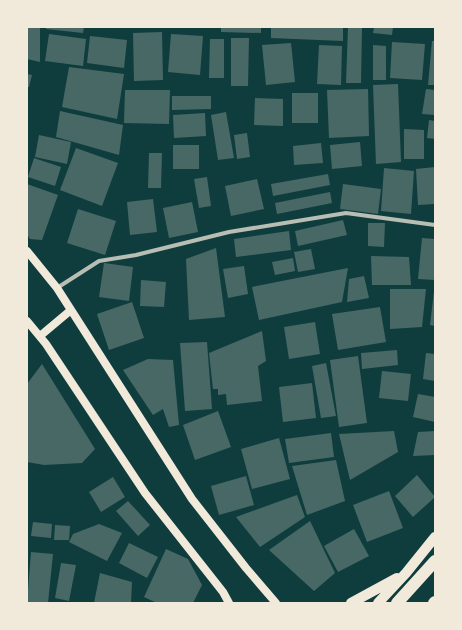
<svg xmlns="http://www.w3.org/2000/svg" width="462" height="630" viewBox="0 0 462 630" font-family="'Sofia Sans Condensed',sans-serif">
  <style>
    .building { fill: #486865 }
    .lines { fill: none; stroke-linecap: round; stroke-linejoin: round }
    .minor { stroke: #b8beb3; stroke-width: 4 }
    .secondary { stroke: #f1e9da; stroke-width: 8 }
    .primary { stroke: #f1e9da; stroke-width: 10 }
    .motorway { stroke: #f1e9da; stroke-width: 12 }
  </style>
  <rect width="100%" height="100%" fill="#0f3d3e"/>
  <!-- building -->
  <path class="building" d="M 27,27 L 40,27 L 40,62 L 27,59 Z
    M 46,27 L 84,27 L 83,33 L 46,29 Z
    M 221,27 L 261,27 L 261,33 L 221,32 Z
    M 271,27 L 343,27 L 343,41 L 271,38 Z
    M 348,27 L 362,27 L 361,83 L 346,83 Z
    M 374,27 L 393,27 L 392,35 L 373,33 Z
    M 162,32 L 163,80 L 134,81 L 133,33 Z
    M 49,34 L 86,39 L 83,66 L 45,61 Z
    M 171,34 L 203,36 L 200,75 L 168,72 Z
    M 90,36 L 127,40 L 124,68 L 87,63 Z
    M 231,38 L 249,38 L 248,86 L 231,86 Z
    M 210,39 L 224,39 L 224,78 L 209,78 Z
    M 432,41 L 435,41 L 435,85 L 428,85 Z
    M 392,42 L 425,44 L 422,80 L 390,78 Z
    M 291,43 L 295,82 L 266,85 L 262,45 Z
    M 319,45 L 342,46 L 341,85 L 317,84 Z
    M 373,45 L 386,46 L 386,80 L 373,80 Z
    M 69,67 L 124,74 L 117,119 L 62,107 Z
    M 27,74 L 32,75 L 29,87 L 27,87 Z
    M 398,84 L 401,162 L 376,164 L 373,85 Z
    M 368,89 L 369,136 L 329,138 L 327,90 Z
    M 426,89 L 435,90 L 435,115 L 422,114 Z
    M 125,90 L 170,90 L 169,124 L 124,123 Z
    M 292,93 L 318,93 L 318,123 L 292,123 Z
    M 172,96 L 211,96 L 211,109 L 172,110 Z
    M 255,98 L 283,99 L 283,126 L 254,125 Z
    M 60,111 L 123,125 L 119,155 L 56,137 Z
    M 226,112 L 234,158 L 218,160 L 211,115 Z
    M 205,113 L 206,136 L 174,138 L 173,115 Z
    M 429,120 L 435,121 L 435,139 L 427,138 Z
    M 404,129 L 424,130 L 424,159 L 404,159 Z
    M 247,133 L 250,157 L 237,159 L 234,135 Z
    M 39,135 L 71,142 L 67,164 L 35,157 Z
    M 360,142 L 362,166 L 332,169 L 330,145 Z
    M 321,143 L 323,163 L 294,165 L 293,146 Z
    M 173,145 L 199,145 L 199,169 L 173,169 Z
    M 76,148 L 118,163 L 102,206 L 60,190 Z
    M 149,153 L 162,153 L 161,188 L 148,188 Z
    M 34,158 L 61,167 L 55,186 L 28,177 Z
    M 435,167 L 435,204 L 418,205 L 416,169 Z
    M 384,168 L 414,171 L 411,214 L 381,211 Z
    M 328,174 L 330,185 L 273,196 L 271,184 Z
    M 207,177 L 211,206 L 199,208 L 194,179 Z
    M 257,179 L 264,209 L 231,216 L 225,186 Z
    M 27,184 L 58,195 L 42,240 L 30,239 L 27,234 Z
    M 343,184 L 381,189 L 378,214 L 340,209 Z
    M 330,192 L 332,203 L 277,214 L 275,203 Z
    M 153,199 L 157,232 L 130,235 L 127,202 Z
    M 192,202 L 198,232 L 169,238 L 163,208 Z
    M 78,209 L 116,221 L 105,255 L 67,243 Z
    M 343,220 L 347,235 L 298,246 L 295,231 Z
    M 368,223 L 385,223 L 384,247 L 368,246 Z
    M 289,231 L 291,250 L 236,257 L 234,239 Z
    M 422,238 L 435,239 L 435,280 L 418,279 Z
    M 216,248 L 225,317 L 189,320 L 186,259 Z
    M 311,249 L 315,269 L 298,272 L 294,252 Z
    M 371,256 L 409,257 L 411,285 L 372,285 Z
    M 293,258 L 295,271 L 275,275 L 272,262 Z
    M 104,263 L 133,267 L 129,301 L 99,297 Z
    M 244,266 L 248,294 L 228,298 L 223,269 Z
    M 348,268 L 342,302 L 259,320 L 252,287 Z
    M 364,276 L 369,298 L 347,302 L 349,279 Z
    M 141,280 L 166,282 L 164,307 L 140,306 Z
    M 390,289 L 426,289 L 422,327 L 390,329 Z
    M 434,291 L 435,291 L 435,326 L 430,325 Z
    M 132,302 L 144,338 L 109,350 L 97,314 Z
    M 380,307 L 386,342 L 338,350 L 332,314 Z
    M 315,322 L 320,354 L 289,359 L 284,327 Z
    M 262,331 L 266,361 L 258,366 L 262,401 L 227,405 L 226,394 L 218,395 L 218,389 L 213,389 L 209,353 Z
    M 207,342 L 212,409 L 185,411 L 180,343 Z
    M 397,350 L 398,365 L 362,369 L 361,353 Z
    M 426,353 L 435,354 L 435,381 L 423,379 Z
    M 358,356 L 367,423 L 339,427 L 330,360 Z
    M 148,359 L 173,360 L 179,425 L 169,427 L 163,409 L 153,415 L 123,370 Z
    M 326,363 L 336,416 L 321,418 L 312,366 Z
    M 42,364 L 95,449 L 82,463 L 44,465 L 27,462 L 27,384 Z
    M 382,371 L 411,374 L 408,401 L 379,398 Z
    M 312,383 L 316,418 L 283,422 L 279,387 Z
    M 418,394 L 435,397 L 435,422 L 413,417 Z
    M 218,411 L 231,447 L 195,460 L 183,425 Z
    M 394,431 L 398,452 L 350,480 L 339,434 Z
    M 435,431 L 435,455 L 413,456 L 418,432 Z
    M 331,433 L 334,457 L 289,463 L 285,439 Z
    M 279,438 L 290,479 L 252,489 L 241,449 Z
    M 336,460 L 345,501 L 307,515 L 292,466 Z
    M 417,475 L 435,497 L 413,517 L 395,496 Z
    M 246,476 L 254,505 L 219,515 L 211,486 Z
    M 113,477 L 125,497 L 101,512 L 89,492 Z
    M 389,491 L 403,528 L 367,542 L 353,505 Z
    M 297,495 L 305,517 L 260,547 L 236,517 Z
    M 128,501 L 150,525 L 138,536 L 116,511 Z
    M 310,521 L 335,573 L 314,591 L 269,550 Z
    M 33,522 L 52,524 L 51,538 L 31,536 Z
    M 99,524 L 122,533 L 107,561 L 69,542 L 73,534 Z
    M 55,525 L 70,526 L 69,540 L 54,540 Z
    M 354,529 L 369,556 L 338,572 L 324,546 Z
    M 129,543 L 158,557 L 147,578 L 119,563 Z
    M 166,549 L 188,559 L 202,585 L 193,603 L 157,603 L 144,597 Z
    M 31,552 L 53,554 L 48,603 L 27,603 Z
    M 61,563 L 76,565 L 69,601 L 55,598 Z
    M 100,573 L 132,582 L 131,603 L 94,603 Z"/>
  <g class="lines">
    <!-- minor -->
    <path class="minor" d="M 57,288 L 99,261 L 136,255 L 229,232 L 346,213 L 435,225"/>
    <!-- secondary -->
    <path class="secondary" d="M 27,251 L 57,288 L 192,499 L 246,568 L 276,603
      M 27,321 L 46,344 L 145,493 L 223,592 L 229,603
      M 40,336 L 71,310"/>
    <!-- primary -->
    <path class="primary" d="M 351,603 L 397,578
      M 378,603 L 406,573 L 435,537"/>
    <!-- motorway -->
    <path class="motorway" d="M 397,603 L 435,561
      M 434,603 L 435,602"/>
  </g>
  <!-- border -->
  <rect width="462" height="630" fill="none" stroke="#f1e9da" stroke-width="56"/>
</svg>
